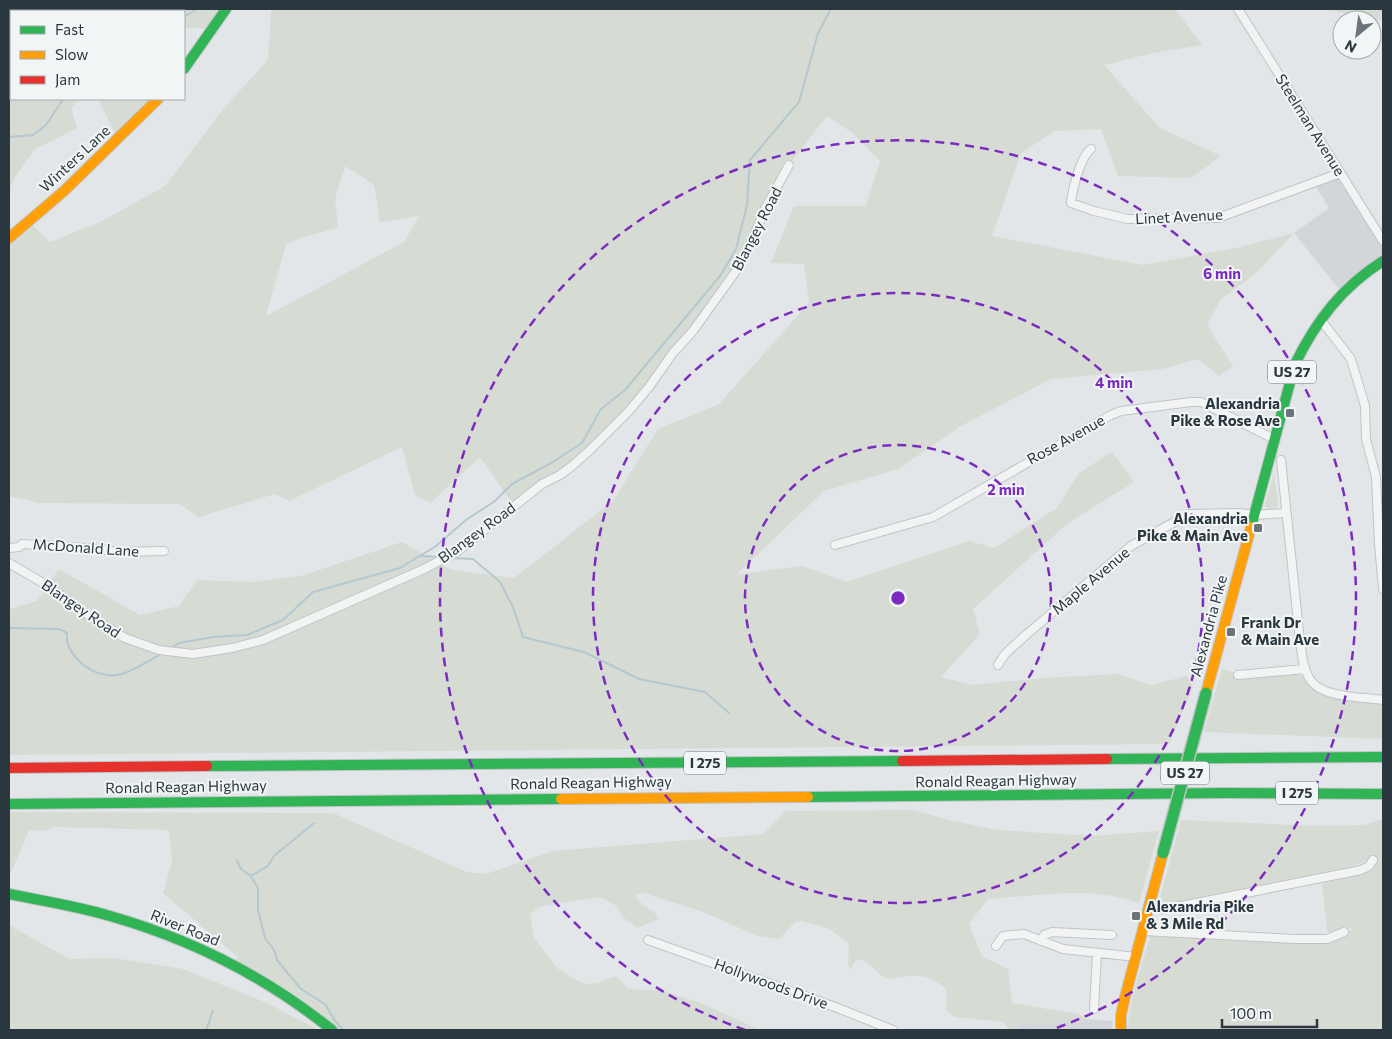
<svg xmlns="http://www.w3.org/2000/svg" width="1392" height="1039" viewBox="0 0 1392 1039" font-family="Commissioner,sans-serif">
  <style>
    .built { fill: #d2d6db }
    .green { fill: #d6dbd4; fill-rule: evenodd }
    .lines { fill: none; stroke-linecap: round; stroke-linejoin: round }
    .stream { stroke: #b4c8d0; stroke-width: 2 }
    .street-casing { stroke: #c1c4c6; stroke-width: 10 }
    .fast-casing { stroke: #c1c4c6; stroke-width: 12 }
    .slow-casing { stroke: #c1c4c6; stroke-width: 12 }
    .jam-casing { stroke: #c1c4c6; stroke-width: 12 }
    .street { stroke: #f2f4f4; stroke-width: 8 }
    .fast { stroke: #30b455; stroke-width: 10 }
    .slow { stroke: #ff9f0a; stroke-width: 10 }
    .jam { stroke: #e5322d; stroke-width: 10 }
    .fast-bridge-casing { stroke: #c0c3c5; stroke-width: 14; stroke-linecap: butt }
    .fast-bridge { stroke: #30b455; stroke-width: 11 }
    .ring { fill: none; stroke: #7b2cbf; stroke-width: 2.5; stroke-dasharray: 9 6 }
    .poi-dot { fill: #6b747a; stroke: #f1f5f6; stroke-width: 2 }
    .labels { text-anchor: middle; stroke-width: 4; stroke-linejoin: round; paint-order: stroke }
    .shield { fill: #f1f5f6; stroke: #667076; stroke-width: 1 }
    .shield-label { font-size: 14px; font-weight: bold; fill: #2b373f }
    .street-label { font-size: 15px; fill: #2b373f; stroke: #f1f5f6 }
    .poi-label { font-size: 15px; font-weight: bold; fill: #2b373f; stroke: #f1f5f6; text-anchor: end }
    .centre { fill: #7b2cbf; stroke: #f1f5f6; stroke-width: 2.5 }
    .ring-label { font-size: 15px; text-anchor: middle; font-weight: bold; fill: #7b2cbf; stroke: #f1f5f6; stroke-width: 4; stroke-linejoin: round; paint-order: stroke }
  </style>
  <rect width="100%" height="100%" fill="#e3e6e8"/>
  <!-- built -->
  <path class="built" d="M 1340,173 L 1383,241 L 1383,261 L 1342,293 L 1294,233 L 1329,208 L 1314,184 Z
    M 1086,1019 L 1113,1021 L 1112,1030 L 1016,1030 L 1019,1025 L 1026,1023 L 1047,1025 Z"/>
  <!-- green -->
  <path class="green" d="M 9,9 L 226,9 L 212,30 L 184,27 L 184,11 L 11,11 L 11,99 L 80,99 L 71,108 L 77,128 L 34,150 L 13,180 L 9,191 Z
    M 271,9 L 1175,9 L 1202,45 L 1153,53 L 1104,65 L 1160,128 L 1221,156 L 1191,178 L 1118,176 L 1101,129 L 1055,131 L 1021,153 L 992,236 L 1143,265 L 1240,247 L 1294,233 L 1255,274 L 1221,299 L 1207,325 L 1233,366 L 1219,376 L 1198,359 L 1162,369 L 1051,379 L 961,426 L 898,469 L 824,491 L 737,574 L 803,566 L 846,582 L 969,541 L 994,548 L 1057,508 L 1079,473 L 1112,452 L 1134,482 L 1068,523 L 973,609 L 980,634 L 941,677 L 973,685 L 1042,678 L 1118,674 L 1151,685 L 1187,676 L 1193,687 L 1169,744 L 9,755 L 9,609 L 37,601 L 59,569 L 140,615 L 179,606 L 197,580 L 251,582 L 301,576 L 402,542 L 451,570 L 514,578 L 613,501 L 658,429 L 719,404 L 809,303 L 804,264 L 771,263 L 794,206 L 866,206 L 880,161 L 853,133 L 827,116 L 789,165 L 747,253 L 665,364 L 590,450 L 514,506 L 480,457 L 430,503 L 415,495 L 402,447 L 289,501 L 275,494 L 199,517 L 180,504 L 40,503 L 9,496 L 9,290 L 10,288 L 9,285 L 9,238 L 28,221 L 50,242 L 100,222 L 165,186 L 225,107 L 268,60 ZM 345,166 L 374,185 L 380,222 L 419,216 L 404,242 L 266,316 L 286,244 L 306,236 L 338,228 L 335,199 Z
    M 1321,9 L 1383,9 L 1383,20 Z
    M 98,99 L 158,99 L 118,139 Z
    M 1274,473 L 1278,506 L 1272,510 L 1265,506 Z
    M 1222,669 L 1237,673 L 1239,679 L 1297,674 C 1307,678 1311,689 1320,694 C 1334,701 1367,702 1383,704 L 1383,739 L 1204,732 Z
    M 913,810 L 953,821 L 998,830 L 1092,836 L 1159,831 L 1139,903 C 1092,885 1038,896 988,899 L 969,924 L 982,956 L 1008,969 L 1012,1003 L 1078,1014 L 1086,1019 L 1047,1025 L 1026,1023 L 1019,1025 L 1016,1030 L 1009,1030 L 1003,1022 L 955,1017 L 946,1010 L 947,991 C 934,976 920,974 901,977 C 898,977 893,980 890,979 C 876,976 873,962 857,959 L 851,969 L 848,965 L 849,943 L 828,928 L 802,921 L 795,922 L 779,939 L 758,936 L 703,912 L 644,893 L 636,894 L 636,899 L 656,914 L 658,919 L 637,928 L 624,918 L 615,905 L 600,897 L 538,907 L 530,915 L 534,938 L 558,969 L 576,980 L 586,984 L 597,983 L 616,976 L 628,988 L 639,990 L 660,990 L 701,1003 L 760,1030 L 339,1030 L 289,993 L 234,960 L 239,958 L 163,893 L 172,861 L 169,830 L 55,827 L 45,831 L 29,830 L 11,873 L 9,873 L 9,812 L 333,813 L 467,872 L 486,874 L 553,851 L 763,834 L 786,811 Z
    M 1383,819 L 1383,1030 L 1127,1030 C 1131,997 1141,966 1151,934 L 1338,938 L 1353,929 L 1346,928 L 1330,934 L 1327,931 L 1322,883 L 1356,876 L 1374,868 L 1374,858 L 1330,874 L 1166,906 L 1159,902 L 1181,820 L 1317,826 L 1364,825 Z
    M 9,925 L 69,959 L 114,958 L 183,969 L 267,1003 L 318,1030 L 9,1030 Z"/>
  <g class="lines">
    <!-- stream -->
    <path class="stream" d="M 184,17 L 197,9
      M 9,137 L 33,135 L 46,125 L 63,99
      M 421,556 L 441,557
      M 451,558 L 473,559 L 500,582 L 513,607 L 523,637 L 584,652 L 639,679 L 705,692 L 729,713
      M 9,628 L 59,629 L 67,633 C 64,656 95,679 117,675 C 128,674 149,661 159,655
      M 171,648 L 179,643 L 213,637 L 247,635 L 283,620 L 313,592 L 400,568 L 436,546 L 466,520 L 495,501 L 512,484 L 553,462 L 582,443 L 601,409 L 625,390 L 720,276 L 736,249 L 747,205 L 750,160 L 799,102 L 818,33 L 831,9
      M 237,861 L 241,869 L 251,876 L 258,888 L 258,910 L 265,938 L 274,950 L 277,960 L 301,989 L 325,1004 L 334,1019 L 343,1030
      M 251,876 L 268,866 L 274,856 L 314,823
      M 206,1030 L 213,1011"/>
    <defs>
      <path id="street" d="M 1238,9 L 1383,241
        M 1091,149 C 1081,156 1072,190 1071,203 L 1094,211 L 1128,219 L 1218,218 L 1340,173
        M 1320,319 L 1351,359 L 1365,406 L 1366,439 L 1376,477 L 1379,543 L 1383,589
        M 1281,460 L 1300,641 C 1302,654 1303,671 1312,682 C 1325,698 1364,697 1383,700
        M 835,545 L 933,517 L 1111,415 L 1121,411 L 1191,402 L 1201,402 L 1274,439
        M 9,548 L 19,547 L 22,544 L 100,549 L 117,552 L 164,551
        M 9,563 L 43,583 L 92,618 L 125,638 L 159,650 L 193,654 L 232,648 L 263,640 L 424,569 L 458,551 L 542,484 L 560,475 L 572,466 L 590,450 L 629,411 L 649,387 L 673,353 L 693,331 L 736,271 L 747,253 L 765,209 L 789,165
        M 998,665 L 1005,654 L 1027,634 L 1131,546 L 1189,514 L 1240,513 L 1254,515 L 1286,513
        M 1238,675 L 1305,669
        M 1149,909 L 1166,909 L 1361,870 L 1369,866 L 1373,860
        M 1143,931 L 1295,939 L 1327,939 L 1344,932
        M 648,940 L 835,1007 L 893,1030
        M 1041,941 L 1044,935 L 1052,932 L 1112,935
        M 996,946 L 1003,936 L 1024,934 L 1063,949 L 1136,957
        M 1094,1009 L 1097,954"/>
      <path id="fast" d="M 184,69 L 226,9
        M 1251,527 L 1295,364 C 1316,321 1342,287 1383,261
        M 1107,759 L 1383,757
        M 207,766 L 902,761
        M 808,797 L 1224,793 L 1383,794
        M 9,804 L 561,799
        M 9,894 C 43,901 77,906 110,916 C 191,939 266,977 332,1030"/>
      <path id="slow" d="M 9,238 L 64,191 L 158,99
        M 1206,693 L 1251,527
        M 561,799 L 808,797
        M 1121,1030 L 1121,1015 L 1125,997 L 1163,853"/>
      <path id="jam" d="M 902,761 L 1107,759
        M 9,768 L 207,766"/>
    </defs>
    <!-- street casing -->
    <use href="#street" class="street-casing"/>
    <!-- fast casing -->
    <use href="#fast" class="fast-casing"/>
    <!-- slow casing -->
    <use href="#slow" class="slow-casing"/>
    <!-- jam casing -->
    <use href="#jam" class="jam-casing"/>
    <!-- street -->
    <use href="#street" class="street"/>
    <!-- fast -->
    <use href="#fast" class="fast"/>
    <!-- slow -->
    <use href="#slow" class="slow"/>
    <!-- jam -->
    <use href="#jam" class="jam"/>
    <defs>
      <path id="fast-bridge" d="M 1163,853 L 1206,693"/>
    </defs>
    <!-- fast-bridge casing -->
    <use href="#fast-bridge" class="fast-bridge-casing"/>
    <!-- fast-bridge -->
    <use href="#fast-bridge" class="fast-bridge"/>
  </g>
  <!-- distance rings -->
  <g class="ring">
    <circle cx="898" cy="598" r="153"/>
    <circle cx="898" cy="598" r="305"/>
    <path d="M745 1030A458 458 0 1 1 1051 1030"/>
  </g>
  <!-- markers -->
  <g class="poi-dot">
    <rect x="1285" y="408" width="10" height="10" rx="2.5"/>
    <rect x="1253" y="523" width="10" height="10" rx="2.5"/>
    <rect x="1226" y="627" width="10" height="10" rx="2.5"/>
    <rect x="1131" y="911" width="10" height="10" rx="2.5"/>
  </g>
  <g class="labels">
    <!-- shield labels -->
    <g class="shield">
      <rect x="1268" y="360.5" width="48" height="23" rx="4"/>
      <rect x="684" y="751.5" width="42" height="23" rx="4"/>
      <rect x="1161" y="761.5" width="48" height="23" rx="4"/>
      <rect x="1276" y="781.5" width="42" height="23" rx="4"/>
    </g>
    <g class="shield-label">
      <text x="1292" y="377">US 27</text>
      <text x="705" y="768">I 275</text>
      <text x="1185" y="778">US 27</text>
      <text x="1297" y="798">I 275</text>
    </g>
    <!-- street labels -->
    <g class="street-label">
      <text transform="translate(1310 125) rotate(58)" y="5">Steelman Avenue</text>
      <text transform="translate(75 159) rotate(-43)" y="5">Winters Lane</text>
      <text transform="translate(1179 217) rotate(-3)" y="5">Linet Avenue</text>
      <text transform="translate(757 229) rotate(-63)" y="5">Blangey Road</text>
      <text transform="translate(1066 440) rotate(-29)" y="5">Rose Avenue</text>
      <text transform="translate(477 533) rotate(-36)" y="5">Blangey Road</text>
      <text transform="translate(86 548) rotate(4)" y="5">McDonald Lane</text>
      <text transform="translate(1091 581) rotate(-40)" y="5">Maple Avenue</text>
      <text transform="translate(81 609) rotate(34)" y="5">Blangey Road</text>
      <text transform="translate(1209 626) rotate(-75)" y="5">Alexandria Pike</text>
      <text transform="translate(996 781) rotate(-1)" y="5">Ronald Reagan Highway</text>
      <text transform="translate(591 783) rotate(-1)" y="5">Ronald Reagan Highway</text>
      <text transform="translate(186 787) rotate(-1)" y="5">Ronald Reagan Highway</text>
      <text transform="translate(185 928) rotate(22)" y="5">River Road</text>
      <text transform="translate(771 984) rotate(20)" y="5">Hollywoods Drive</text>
    </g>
    <!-- poi labels -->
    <g class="poi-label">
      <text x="1280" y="409">Alexandria<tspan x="1280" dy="17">Pike &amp; Rose Ave</tspan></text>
      <text x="1248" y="524">Alexandria<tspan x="1248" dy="17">Pike &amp; Main Ave</tspan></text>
      <text x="1241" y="628" text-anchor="start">Frank Dr<tspan x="1241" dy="17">&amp; Main Ave</tspan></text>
      <text x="1146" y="912" text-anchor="start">Alexandria Pike<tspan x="1146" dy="17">&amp; 3 Mile Rd</tspan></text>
    </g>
  </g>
  <circle cx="898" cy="598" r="8" class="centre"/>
  <g class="ring-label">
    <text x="1222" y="279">6 min</text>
    <text x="1114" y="388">4 min</text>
    <text x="1006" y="495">2 min</text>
  </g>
  <!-- border -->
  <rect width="1392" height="1039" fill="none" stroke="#2b373f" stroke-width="20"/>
  <!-- legend -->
  <rect x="10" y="10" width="175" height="90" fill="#f1f5f6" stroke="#a2a9ad"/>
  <rect x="20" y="26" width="25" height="8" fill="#30b455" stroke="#a2a9ad"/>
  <text x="55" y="35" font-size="15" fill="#2b373f">Fast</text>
  <rect x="20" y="51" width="25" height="8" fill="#ff9f0a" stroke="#a2a9ad"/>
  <text x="55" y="60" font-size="15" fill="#2b373f">Slow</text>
  <rect x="20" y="76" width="25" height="8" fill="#e5322d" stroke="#a2a9ad"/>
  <text x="55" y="85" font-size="15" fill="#2b373f">Jam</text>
  <!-- north arrow -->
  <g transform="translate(1357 35) rotate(209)"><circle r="24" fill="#f1f5f6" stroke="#a2a9ad"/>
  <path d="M0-4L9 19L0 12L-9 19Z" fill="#6b747a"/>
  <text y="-8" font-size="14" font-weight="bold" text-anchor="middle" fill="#2b373f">N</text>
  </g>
  <!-- scale -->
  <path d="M1222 1019v8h95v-8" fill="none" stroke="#2b373f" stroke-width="2.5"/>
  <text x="1230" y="1019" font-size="15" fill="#2b373f" stroke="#f1f5f6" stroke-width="4" paint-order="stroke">100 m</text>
</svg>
